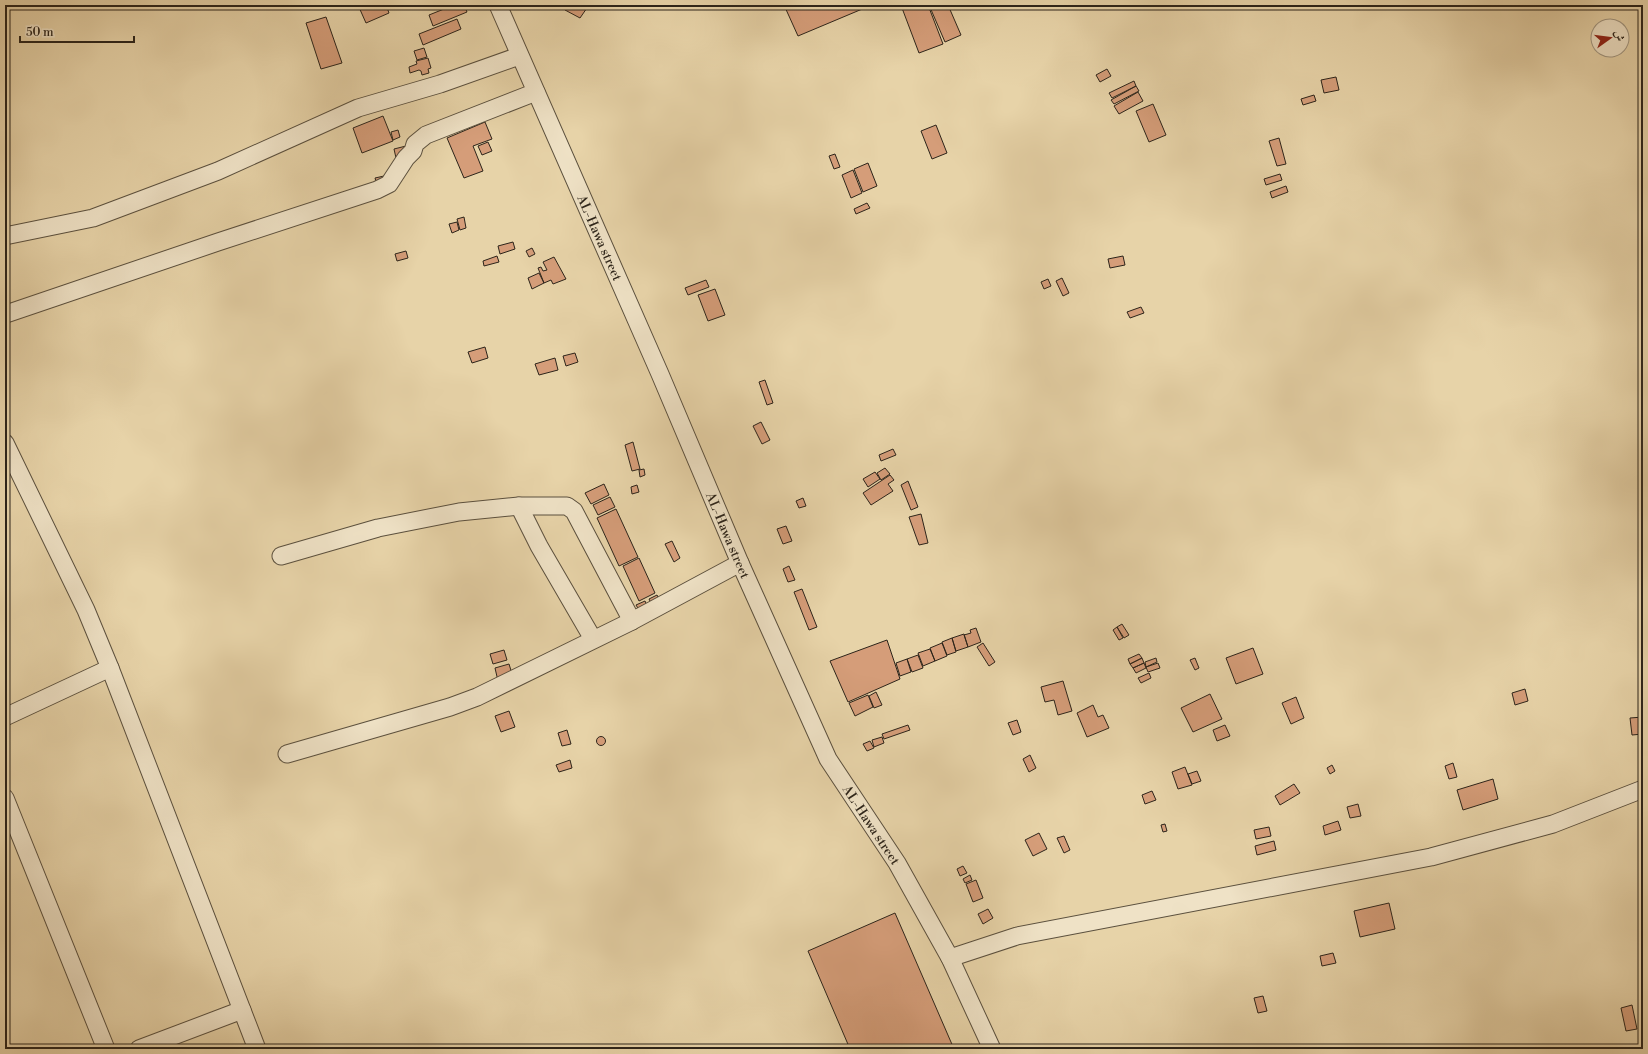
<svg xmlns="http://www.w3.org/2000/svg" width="1648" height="1054" viewBox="0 0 1648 1054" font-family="'Libre Bodoni',Amiri,serif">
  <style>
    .building { fill: #d59d79; stroke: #2c241a }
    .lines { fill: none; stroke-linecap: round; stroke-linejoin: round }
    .minor-casing { stroke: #5b503e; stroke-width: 19 }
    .minor { stroke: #efe2c6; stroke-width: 17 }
    .labels { text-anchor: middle; stroke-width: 4; stroke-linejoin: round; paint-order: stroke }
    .street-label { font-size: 13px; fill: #2c241a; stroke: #efe2c6 }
  </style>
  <rect width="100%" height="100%" fill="#e7d3a8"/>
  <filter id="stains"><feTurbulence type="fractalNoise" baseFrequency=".005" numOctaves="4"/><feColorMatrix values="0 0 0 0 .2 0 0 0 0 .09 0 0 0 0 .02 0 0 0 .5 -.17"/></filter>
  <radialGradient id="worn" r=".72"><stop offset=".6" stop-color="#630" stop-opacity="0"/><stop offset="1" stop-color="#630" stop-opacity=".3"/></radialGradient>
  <!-- building -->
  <path class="building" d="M 358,5 L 386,5 L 389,13 L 366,23 Z
    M 454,5 L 464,5 L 467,12 L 433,26 L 429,15 Z
    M 563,5 L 589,5 L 580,18 L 565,10 Z
    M 784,5 L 867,5 L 867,7 L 798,36 Z
    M 909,5 L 928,5 L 943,44 L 919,53 L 902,8 Z
    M 929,5 L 948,5 L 961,35 L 945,42 Z
    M 326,17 L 342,63 L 321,69 L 306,23 Z
    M 457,19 L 461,29 L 423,45 L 419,34 Z
    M 424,48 L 427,57 L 417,60 L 414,51 Z
    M 428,58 L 431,68 L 428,69 L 429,73 L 422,75 L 421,71 L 419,70 L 410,73 L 409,67 L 417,64 L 416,61 Z
    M 1107,69 L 1111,76 L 1100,82 L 1096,75 Z
    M 1336,77 L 1339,90 L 1324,93 L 1321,80 Z
    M 1134,81 L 1136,86 L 1112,98 L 1109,93 Z
    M 1136,86 L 1139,91 L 1114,104 L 1111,100 Z
    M 1138,92 L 1143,101 L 1119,114 L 1114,106 Z
    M 1314,95 L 1316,101 L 1303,105 L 1301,99 Z
    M 1153,104 L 1166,135 L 1149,142 L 1136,111 Z
    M 383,116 L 393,141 L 362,153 L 353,128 Z
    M 485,122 L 492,139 L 473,146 L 483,171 L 464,178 L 447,138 Z
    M 936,125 L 947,153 L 932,159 L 921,131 Z
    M 398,130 L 400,137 L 393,140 L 391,132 Z
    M 1279,138 L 1286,164 L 1277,166 L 1269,141 Z
    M 488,142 L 492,151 L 482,155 L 478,146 Z
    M 406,146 L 408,155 L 396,158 L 394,149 Z
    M 835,154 L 840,167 L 834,169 L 829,156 Z
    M 868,163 L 877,186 L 863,192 L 854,169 Z
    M 853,170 L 862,193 L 851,198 L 842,175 Z
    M 1280,174 L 1282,180 L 1266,185 L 1264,179 Z
    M 384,176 L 386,183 L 377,185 L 375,178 Z
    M 1286,186 L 1288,192 L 1272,198 L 1270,192 Z
    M 867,203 L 870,208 L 856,214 L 854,209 Z
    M 464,217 L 466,228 L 460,230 L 457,219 Z
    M 457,222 L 459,230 L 452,233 L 449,224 Z
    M 513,242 L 515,249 L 500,254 L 498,246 Z
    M 532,248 L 535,254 L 529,257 L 526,251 Z
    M 406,251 L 408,258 L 397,261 L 395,254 Z
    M 497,256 L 499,262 L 484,266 L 483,261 Z
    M 1123,256 L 1125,265 L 1110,268 L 1108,259 Z
    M 554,257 L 566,279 L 553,284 L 551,280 L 544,283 L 538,268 L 541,267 L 543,271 L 547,270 L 543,262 Z
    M 539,273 L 544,283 L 532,289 L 528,278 Z
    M 1062,278 L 1069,293 L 1063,296 L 1056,281 Z
    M 1048,279 L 1051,286 L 1044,289 L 1041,282 Z
    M 706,280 L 709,287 L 688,295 L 685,288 Z
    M 715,289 L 725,315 L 708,321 L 698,295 Z
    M 1141,307 L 1144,313 L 1130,318 L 1127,312 Z
    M 485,347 L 488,358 L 472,363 L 468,352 Z
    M 575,353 L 578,362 L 566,366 L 563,356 Z
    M 555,358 L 558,370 L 539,375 L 535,364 Z
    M 765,380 L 773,403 L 767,405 L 759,382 Z
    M 761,422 L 770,440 L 762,444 L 753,426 Z
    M 633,442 L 640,469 L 632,471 L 625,445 Z
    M 893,449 L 896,455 L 881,461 L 879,455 Z
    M 885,468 L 890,474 L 881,480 L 877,473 Z
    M 644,469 L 645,475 L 640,477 L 639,470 Z
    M 875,472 L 880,479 L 868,487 L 863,479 Z
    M 890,475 L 894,480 L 888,484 L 893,491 L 871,505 L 863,493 Z
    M 908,481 L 918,507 L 911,510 L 901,485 Z
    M 604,484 L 609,495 L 591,504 L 585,493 Z
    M 637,485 L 639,492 L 632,494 L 631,487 Z
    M 610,497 L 615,507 L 598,515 L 593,505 Z
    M 803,498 L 806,506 L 799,508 L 796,501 Z
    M 616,509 L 638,557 L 619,566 L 597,518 Z
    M 921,514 L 928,543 L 919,545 L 909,517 Z
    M 786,526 L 792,541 L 783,544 L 777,529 Z
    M 672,541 L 680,558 L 674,562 L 665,544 Z
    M 639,558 L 655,593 L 639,601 L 623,566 Z
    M 789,566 L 795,580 L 788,582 L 783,569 Z
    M 802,589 L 817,627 L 809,630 L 794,592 Z
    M 657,595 L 661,603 L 653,607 L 649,599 Z
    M 645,601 L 649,610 L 641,613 L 636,605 Z
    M 1122,624 L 1129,635 L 1124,638 L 1117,627 Z
    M 1117,627 L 1123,638 L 1119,640 L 1113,630 Z
    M 976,628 L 981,642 L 968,647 L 964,635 L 971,633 L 970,630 Z
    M 964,634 L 968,647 L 956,651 L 952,638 Z
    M 952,638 L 956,652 L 947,655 L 942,642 Z
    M 887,640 L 900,679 L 848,702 L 830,661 Z
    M 942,643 L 947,656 L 935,661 L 930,648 Z
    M 983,643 L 995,662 L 989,666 L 977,647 Z
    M 1253,648 L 1263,674 L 1236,684 L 1226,658 Z
    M 930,649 L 935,661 L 923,666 L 918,653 Z
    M 504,650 L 507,660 L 493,664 L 490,654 Z
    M 1139,654 L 1142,658 L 1130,664 L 1128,659 Z
    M 918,655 L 923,668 L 912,672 L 907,659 Z
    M 1142,658 L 1144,663 L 1133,668 L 1130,664 Z
    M 1156,658 L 1157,662 L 1146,667 L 1145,662 Z
    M 1195,658 L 1199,668 L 1195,670 L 1190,660 Z
    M 907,659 L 911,672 L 900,676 L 896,663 Z
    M 1144,663 L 1146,668 L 1136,673 L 1133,668 Z
    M 1158,663 L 1160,668 L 1148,672 L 1146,667 Z
    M 509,664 L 513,677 L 498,681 L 495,668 Z
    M 1149,673 L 1151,678 L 1141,683 L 1138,678 Z
    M 1063,681 L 1072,711 L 1058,715 L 1054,700 L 1045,702 L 1041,687 Z
    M 1525,689 L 1528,701 L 1515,705 L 1512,693 Z
    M 876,692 L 882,705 L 874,708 L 869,696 Z
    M 1210,694 L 1222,719 L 1193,732 L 1181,708 Z
    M 868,695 L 873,707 L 855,716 L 849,703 Z
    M 1296,697 L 1304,718 L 1291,724 L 1282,703 Z
    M 1093,705 L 1098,717 L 1103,715 L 1109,728 L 1087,737 L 1077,713 Z
    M 509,711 L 515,727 L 501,732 L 495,716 Z
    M 1643,717 L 1643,734 L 1632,735 L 1630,718 Z
    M 1017,720 L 1021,732 L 1013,735 L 1008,723 Z
    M 908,725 L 910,730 L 884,739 L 882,734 Z
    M 1225,725 L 1230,736 L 1217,741 L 1213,730 Z
    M 567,730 L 571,744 L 562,746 L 558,733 Z
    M596.5 741a4.5 4.5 0 1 1 9 0a4.5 4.5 0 1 1-9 0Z
    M 882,737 L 884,743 L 874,747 L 872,740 Z
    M 870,741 L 874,748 L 867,751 L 863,744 Z
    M 1030,755 L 1036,768 L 1029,772 L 1023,759 Z
    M 570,760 L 572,768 L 559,772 L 556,765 Z
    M 1453,763 L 1457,777 L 1449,779 L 1445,766 Z
    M 1332,765 L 1335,771 L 1330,774 L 1327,768 Z
    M 1185,767 L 1192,785 L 1178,789 L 1172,772 Z
    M 1197,771 L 1201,781 L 1192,784 L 1188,774 Z
    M 1493,779 L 1498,799 L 1463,810 L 1457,790 Z
    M 1294,784 L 1300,793 L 1280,805 L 1275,796 Z
    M 1152,791 L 1156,800 L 1145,804 L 1142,795 Z
    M 1358,804 L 1361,816 L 1350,818 L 1347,807 Z
    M 1338,821 L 1341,830 L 1325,835 L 1323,826 Z
    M 1165,824 L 1167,831 L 1163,832 L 1161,825 Z
    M 1269,827 L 1271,836 L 1256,839 L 1254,830 Z
    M 1039,833 L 1047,849 L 1033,856 L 1025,840 Z
    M 1064,836 L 1070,850 L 1064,853 L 1057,838 Z
    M 1274,841 L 1276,850 L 1257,855 L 1255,846 Z
    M 963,866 L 967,873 L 960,876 L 957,869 Z
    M 970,875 L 972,880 L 965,883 L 963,879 Z
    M 976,880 L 983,898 L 973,902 L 966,884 Z
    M 1389,903 L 1395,929 L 1360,937 L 1354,911 Z
    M 988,909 L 993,918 L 983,924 L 978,914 Z
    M 895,913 L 954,1049 L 850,1049 L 808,951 Z
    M 1333,953 L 1336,963 L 1322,966 L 1320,956 Z
    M 1263,996 L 1267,1011 L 1258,1013 L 1254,998 Z
    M 1632,1005 L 1637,1029 L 1626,1031 L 1621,1008 Z"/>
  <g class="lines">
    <defs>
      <g id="minor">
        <path id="s1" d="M 498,5 L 660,374 L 740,563 L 828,759 L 897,863 L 950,958 L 992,1049"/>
        <path d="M 5,236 L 93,218 L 218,171 L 358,108 L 440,84 L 519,56"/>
        <path d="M 6,314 L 218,242 L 377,190 L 389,184 L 406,158 L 413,151 L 415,144 L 426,135 L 536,92"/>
        <path d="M 5,443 L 86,610 L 110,668 L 257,1049"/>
        <path d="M 519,506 L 539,546 L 593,639"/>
        <path d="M 281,556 L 378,528 L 459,512 L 519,506 L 567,506 L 574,511 L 632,621"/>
        <path d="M 5,717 L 110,668"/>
        <path d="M 287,754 L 450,707 L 477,697 L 632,621 L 740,563"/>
        <path d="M 5,798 L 106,1049"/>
        <path d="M 950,958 L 1017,936 L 1431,857 L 1553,824 L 1643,789"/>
        <path d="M 139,1049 L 242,1010"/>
      </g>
    </defs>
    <!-- minor casing -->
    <use href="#minor" class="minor-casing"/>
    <!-- minor -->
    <use href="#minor" class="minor"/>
  </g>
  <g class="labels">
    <!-- street labels -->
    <g class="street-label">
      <text dy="5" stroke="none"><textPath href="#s1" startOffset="254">AL-Hawa street</textPath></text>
      <text dy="5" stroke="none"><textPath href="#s1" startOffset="578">AL-Hawa street</textPath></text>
      <text dy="5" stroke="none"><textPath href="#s1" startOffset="902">AL-Hawa street</textPath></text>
    </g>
  </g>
  <!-- margin -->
  <rect width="1648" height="1054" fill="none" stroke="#e7d3a8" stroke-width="20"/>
  <rect x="6" y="6" width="1636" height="1042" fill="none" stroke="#2c241a" stroke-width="2"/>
  <rect x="10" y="10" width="1628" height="1034" fill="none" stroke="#2c241a"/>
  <!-- north arrow -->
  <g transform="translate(1610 38) rotate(76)"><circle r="19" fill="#efe2c6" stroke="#a19681"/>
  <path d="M0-3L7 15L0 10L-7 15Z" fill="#8f2418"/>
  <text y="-6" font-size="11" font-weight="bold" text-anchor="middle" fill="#2c241a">ش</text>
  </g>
  <!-- scale -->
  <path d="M20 36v6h114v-6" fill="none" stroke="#2c241a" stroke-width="2"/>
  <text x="26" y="36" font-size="12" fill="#2c241a" stroke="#efe2c6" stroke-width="3" paint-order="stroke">50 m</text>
  <rect width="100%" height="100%" filter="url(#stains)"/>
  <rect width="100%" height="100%" fill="url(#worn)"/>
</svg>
